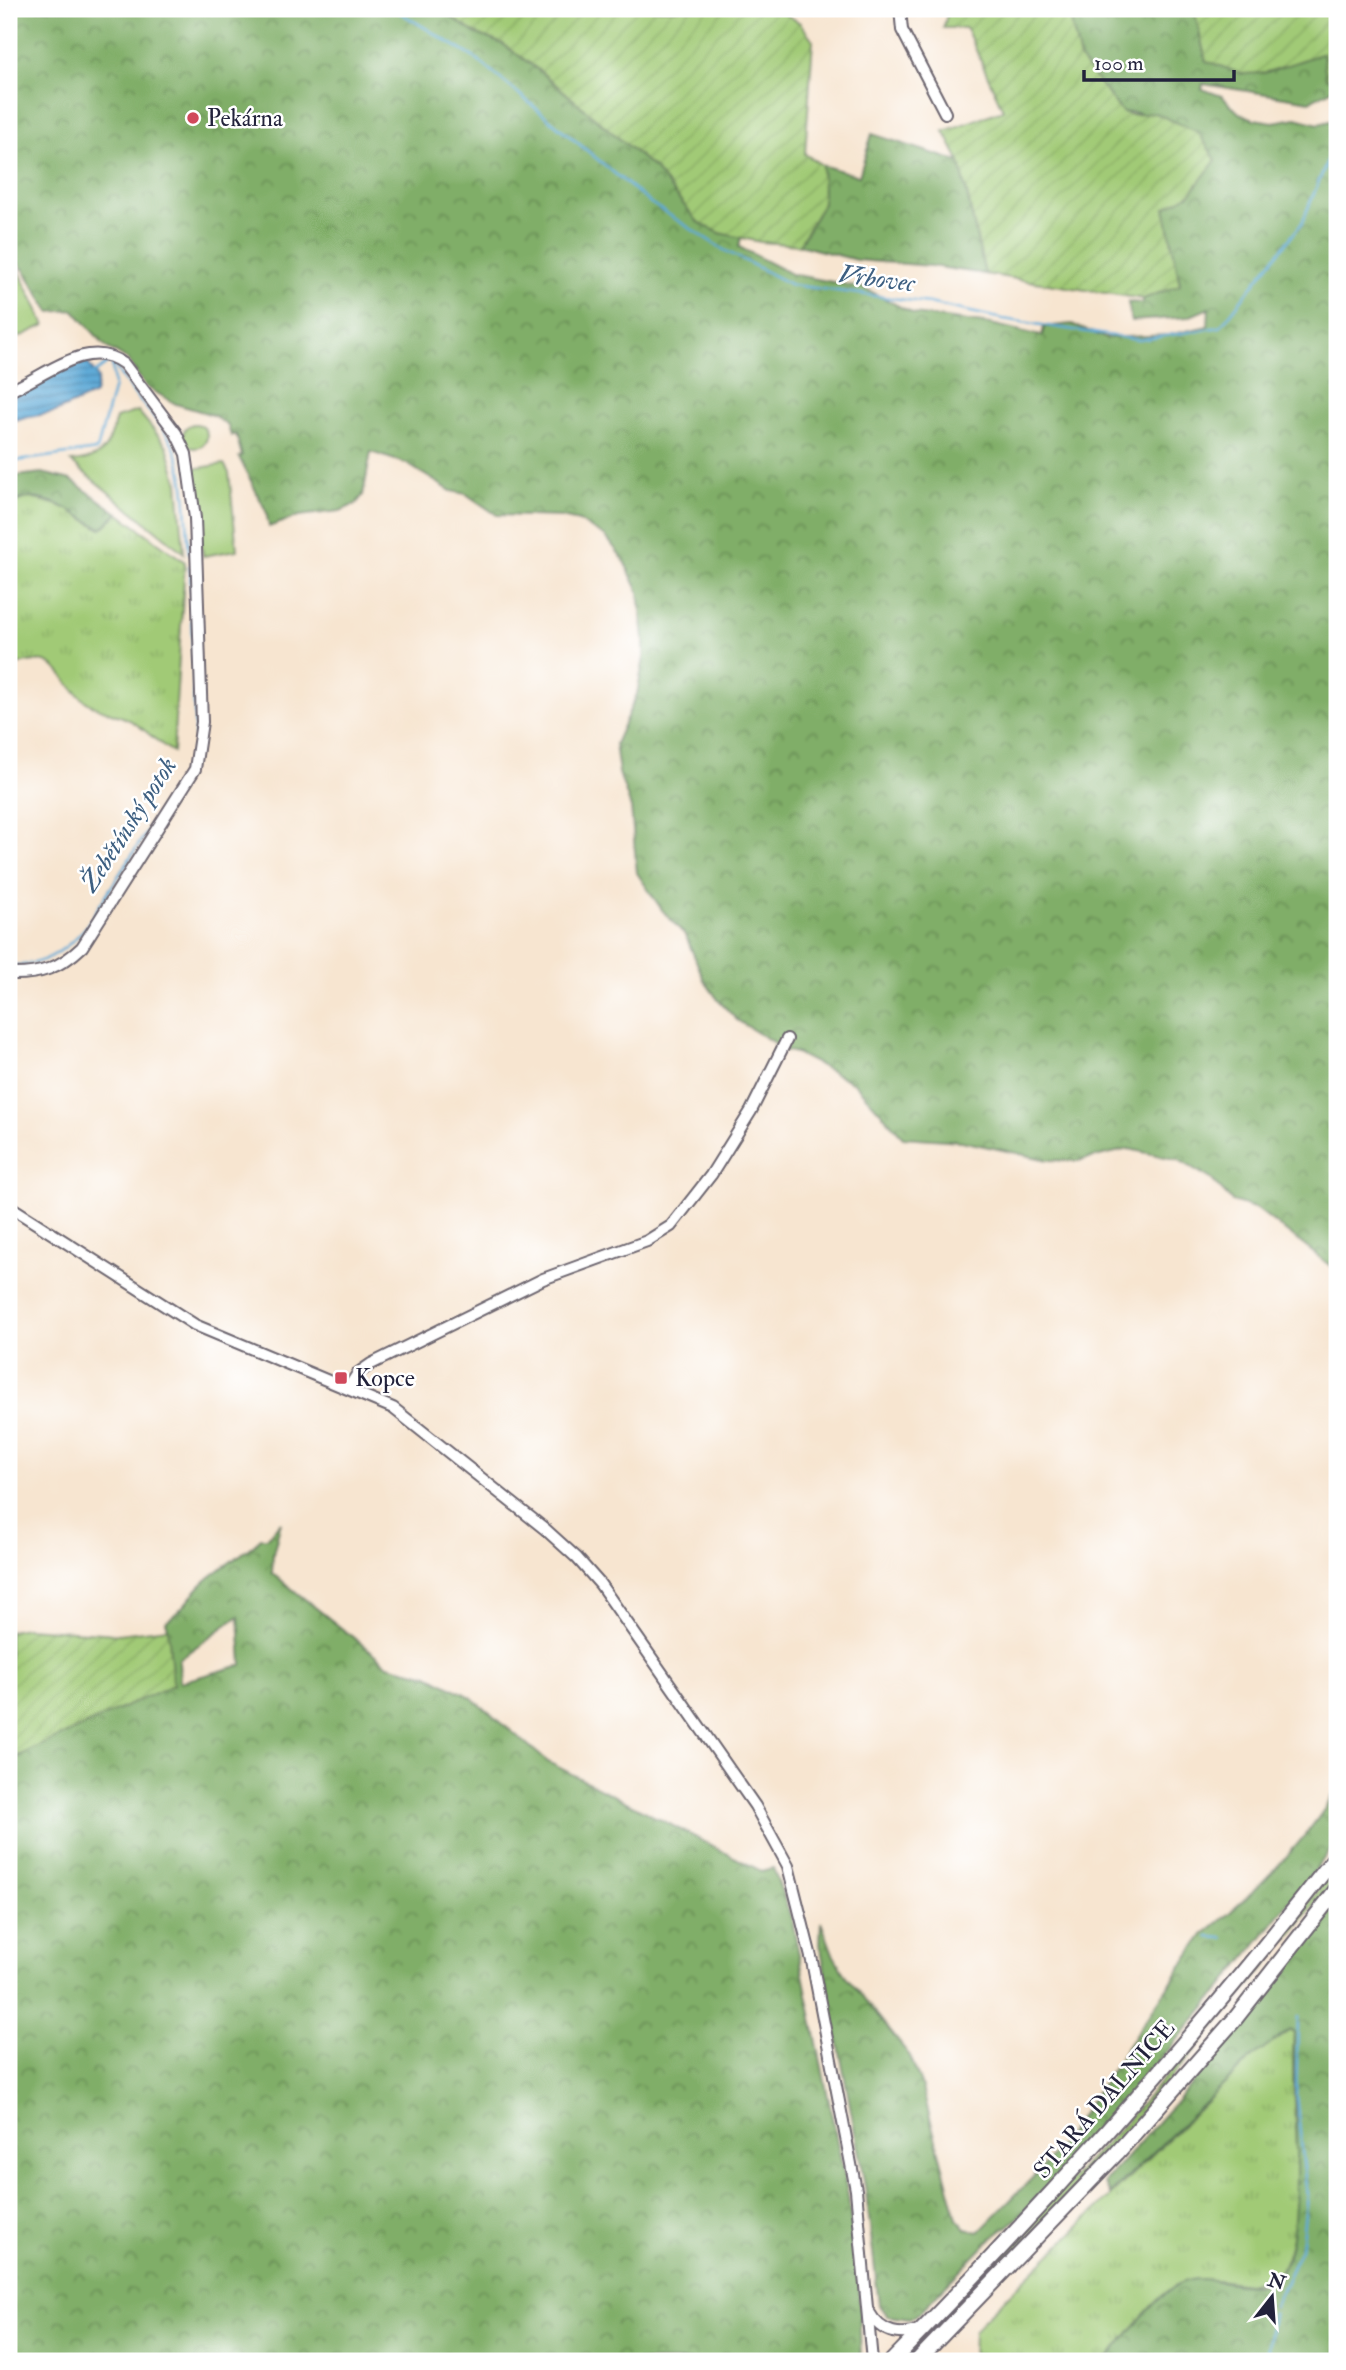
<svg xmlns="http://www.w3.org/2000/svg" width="1346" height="2370" viewBox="0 0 1346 2370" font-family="'IM FELL Double Pica',serif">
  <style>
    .grass { fill: url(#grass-tufts); stroke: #627658; stroke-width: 2 }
    .forest { fill: url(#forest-crowns); stroke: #516851; stroke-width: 2; fill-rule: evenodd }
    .garden { fill: url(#garden-furrows); stroke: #627658; stroke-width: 2 }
    .pitch { fill: #a1ca76; stroke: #627658; stroke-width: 2 }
    .water { fill: url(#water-rules); stroke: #406689; stroke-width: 2 }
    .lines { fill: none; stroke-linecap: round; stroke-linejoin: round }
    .stream { stroke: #5faad7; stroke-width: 2.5 }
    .minor-casing { stroke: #6d666f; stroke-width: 14 }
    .major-casing { stroke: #6d666f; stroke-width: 18 }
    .minor { stroke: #fff; stroke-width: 10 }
    .major { stroke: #fff; stroke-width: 14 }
    .poi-dot { fill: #d1495b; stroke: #fff; stroke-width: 2.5 }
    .labels { text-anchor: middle; stroke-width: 5; stroke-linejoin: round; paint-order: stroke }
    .poi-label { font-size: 24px; fill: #22223b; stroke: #fff; text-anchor: start }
    .street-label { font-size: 24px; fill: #22223b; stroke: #fff }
    .water-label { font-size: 26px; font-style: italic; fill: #3d5f81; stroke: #fff }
  </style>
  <defs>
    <pattern id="grass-tufts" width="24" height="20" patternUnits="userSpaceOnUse" patternTransform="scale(1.75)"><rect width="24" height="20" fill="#a1ca76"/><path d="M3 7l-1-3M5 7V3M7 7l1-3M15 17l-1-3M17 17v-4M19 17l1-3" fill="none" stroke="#8aad67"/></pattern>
    <pattern id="forest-crowns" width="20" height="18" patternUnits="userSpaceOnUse" patternTransform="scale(1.75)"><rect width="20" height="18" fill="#80ae67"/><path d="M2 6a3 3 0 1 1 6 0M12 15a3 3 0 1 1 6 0" fill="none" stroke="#688d56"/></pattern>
    <pattern id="garden-furrows" width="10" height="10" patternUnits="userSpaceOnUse" patternTransform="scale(1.75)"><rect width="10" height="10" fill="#a1ca76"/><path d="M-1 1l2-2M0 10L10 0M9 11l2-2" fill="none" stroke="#8aad67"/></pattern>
    <pattern id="water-rules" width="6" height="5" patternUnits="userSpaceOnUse" patternTransform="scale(1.75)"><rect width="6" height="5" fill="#5faad7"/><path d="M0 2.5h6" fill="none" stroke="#4e8ab0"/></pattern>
  </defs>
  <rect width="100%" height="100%" fill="#fff"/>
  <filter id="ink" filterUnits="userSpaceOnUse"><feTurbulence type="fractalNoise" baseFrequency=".0143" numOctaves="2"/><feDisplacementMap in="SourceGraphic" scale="14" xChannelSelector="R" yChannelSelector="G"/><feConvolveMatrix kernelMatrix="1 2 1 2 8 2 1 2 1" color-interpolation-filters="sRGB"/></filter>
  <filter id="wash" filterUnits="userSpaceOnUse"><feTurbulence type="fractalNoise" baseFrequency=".00686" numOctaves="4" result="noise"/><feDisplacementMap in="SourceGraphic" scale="28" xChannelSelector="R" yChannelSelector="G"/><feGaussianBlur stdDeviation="1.57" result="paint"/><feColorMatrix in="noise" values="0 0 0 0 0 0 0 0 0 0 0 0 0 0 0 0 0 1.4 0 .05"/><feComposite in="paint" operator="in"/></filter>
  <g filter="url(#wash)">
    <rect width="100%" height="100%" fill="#f7e5d0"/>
    <!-- grass -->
    <path class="grass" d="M 28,497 L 65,507 L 101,529 L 118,513 L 185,562 L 173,752 C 158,743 147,731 133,722 C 120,714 102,712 88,703 C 58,683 62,645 9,668 L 9,505 Z
      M 1337,1867 L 1337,1876 C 1205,2047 1060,2208 907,2361 L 900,2361 L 1121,2127 L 1201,2036 Z
      M 1288,2030 L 1294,2033 C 1287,2097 1313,2226 1277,2276 L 1248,2284 L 1218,2280 L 1179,2284 L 1105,2361 L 973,2361 L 974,2332 L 982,2321 L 1249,2060 Z"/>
    <!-- forest -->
    <path class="forest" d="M 9,9 L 439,9 L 475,33 L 503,44 L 540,71 L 655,169 L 698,222 L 720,233 L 741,237 L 739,247 L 791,274 L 864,288 L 914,314 L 991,324 L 1042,336 L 1044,327 L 1072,324 L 1105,338 L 1169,335 L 1208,326 L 1209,308 L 1188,317 L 1131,321 L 1128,302 L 1143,303 L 1143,299 L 1180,284 L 1165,208 L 1184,195 L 1139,113 L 1122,112 L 1079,59 L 1070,17 L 1043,9 L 1194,9 L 1206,61 L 1264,73 L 1323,53 L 1326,78 L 1337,82 L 1337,87 L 1310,101 L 1203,84 L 1202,89 L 1222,96 L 1239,113 L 1254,119 L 1273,122 L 1296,118 L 1319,124 L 1337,119 L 1337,1271 L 1257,1209 L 1232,1201 L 1211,1179 L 1179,1160 L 1129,1149 L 1078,1161 L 1048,1160 L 961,1141 L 903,1137 L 854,1083 L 796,1053 L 778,1049 L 774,1043 L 737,1020 L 719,1001 L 704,980 L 686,936 L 662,910 L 637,873 L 631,808 L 619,773 L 615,744 L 637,694 L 644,658 L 644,639 L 639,592 L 623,559 L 606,537 L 579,521 L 561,517 L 497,515 L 466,494 L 451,491 L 407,464 L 371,452 L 363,495 L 356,504 L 340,511 L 299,516 L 269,527 L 266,511 L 239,457 L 242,456 L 236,434 L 231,436 L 228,426 L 213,415 L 176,404 L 145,386 L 128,360 L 106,347 L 74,310 L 50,312 L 24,270 L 9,252 Z
      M 872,134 L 960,162 L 985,274 L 931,266 L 856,260 L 799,245 L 823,203 L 822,165 L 859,176 Z
      M 42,473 L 71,480 L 118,513 L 101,529 C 77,514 36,485 9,505 L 9,477 Z
      M 281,1522 L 273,1554 L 272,1573 L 388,1665 L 428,1675 L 471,1697 L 548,1762 L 761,1871 L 773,1868 L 792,1920 L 848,2195 L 859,2294 L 861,2361 L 9,2361 L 9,1760 L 17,1758 L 168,1628 L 166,1621 C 182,1611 188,1599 200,1586 C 216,1569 243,1556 261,1538 L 267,1538 ZM 239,1616 L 242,1665 L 180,1682 L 179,1659 Z
      M 1337,1789 L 1337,1842 L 1214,1997 L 1098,2132 L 1016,2220 L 991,2239 L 919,2313 L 910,2319 L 887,2316 L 879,2305 L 866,2192 L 820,1944 L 821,1922 L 834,1956 L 846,1976 L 910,2056 L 921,2084 L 957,2219 L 966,2229 L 979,2232 L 1039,2171 L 1067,2136 L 1203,1935 C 1251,1897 1307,1841 1337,1789 Z
      M 1337,1905 L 1337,2361 L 1105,2361 C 1125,2339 1153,2298 1179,2284 C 1208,2267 1251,2300 1278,2275 C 1306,2250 1293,2092 1294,2048 L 1294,2033 L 1290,2030 L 1249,2060 L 1110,2194 L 1104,2183 L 1248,2020 Z"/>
    <!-- garden -->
    <path class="garden" d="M 439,9 L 778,9 L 800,23 L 813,40 L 805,154 L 822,165 L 823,203 L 799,245 L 760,242 L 720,233 L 698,222 L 655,169 L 540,71 L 503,44 L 475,33 Z
      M 949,9 L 1043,9 L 1070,17 L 1080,59 L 1122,112 L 1131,115 L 1155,113 L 1198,132 L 1216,160 L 1190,194 L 1165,208 L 1180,285 L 1143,299 L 985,274 L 960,162 L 944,131 L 1003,110 L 966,28 L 943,28 Z
      M 1194,9 L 1337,9 L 1337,82 L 1326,78 L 1323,53 L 1264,73 L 1242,74 L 1206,61 Z
      M 26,1628 L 118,1634 L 168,1628 L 173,1685 L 9,1760 L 9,1631 Z"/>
    <!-- pitch -->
    <path class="pitch" d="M 9,250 L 45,325 L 9,342 Z
      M 138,411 L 167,446 L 178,483 L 184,553 L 71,462 C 105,459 108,448 116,418 Z
      M183 436a12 12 0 1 1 24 0a12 12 0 1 1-24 0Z
      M 224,464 L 229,473 L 237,550 L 203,556 L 192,469 Z"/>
    <!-- water -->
    <path class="water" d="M 87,362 L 98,378 L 95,394 L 55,412 L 9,421 L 9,399 L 57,373 Z"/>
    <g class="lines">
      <!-- stream -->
      <path class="stream" d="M 394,9 L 478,60 L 649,202 L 724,250 L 792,285 L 929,303 L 1003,319 L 1139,340 L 1220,327 L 1302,223 L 1332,149 L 1337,145
        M 114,363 C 128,393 155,413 171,441 C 188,473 186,518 189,553
        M 92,375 L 112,360
        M 9,462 L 97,450 L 114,386 L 112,362
        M 190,566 L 195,737
        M 9,965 C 42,967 64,952 85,928 L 189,766 L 193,747
        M 1208,1937 L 1223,1938
        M 1274,2307 L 1301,2249 L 1307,2195 L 1296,2096 L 1298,2017
        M 1266,2361 L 1273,2313"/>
    </g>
  </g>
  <g filter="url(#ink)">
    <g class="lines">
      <defs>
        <path id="minor" d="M 900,9 L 902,30 L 945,113
          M 9,391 C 45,377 87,336 124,364 L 176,433 L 186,454 L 195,518 L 202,722 L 195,769 L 82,947 C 60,968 40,975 9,974
          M 9,1206 L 195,1325 L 393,1408 L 545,1529 L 577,1558 L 600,1584 L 755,1806 L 788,1866 L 812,1961 L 856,2190 L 872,2361
          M 349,1387 L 358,1373 L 371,1364 L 543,1279 L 647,1241 L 671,1226 L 711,1175 L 751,1111 L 787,1039
          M 869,2312 C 881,2334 902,2338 924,2328"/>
        <path id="major" d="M 892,2361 C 1049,2201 1199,2033 1337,1855
          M 917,2361 L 1117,2153 L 1235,2019 L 1337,1889"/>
      </defs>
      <!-- minor casing -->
      <use href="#minor" class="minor-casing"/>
      <!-- major casing -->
      <use href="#major" class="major-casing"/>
      <!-- minor -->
      <use href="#minor" class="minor"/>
      <!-- major -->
      <use href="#major" class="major"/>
    </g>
  </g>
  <!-- markers -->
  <g class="poi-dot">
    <circle cx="193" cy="118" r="7"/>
    <rect x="334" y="1371" width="14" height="14" rx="3.5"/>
  </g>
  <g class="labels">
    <!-- poi labels -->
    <g class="poi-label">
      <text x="207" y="126">Pekárna</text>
      <text x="355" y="1386">Kopce</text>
    </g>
    <!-- street labels -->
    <g class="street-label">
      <text transform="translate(1104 2099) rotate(-49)" y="8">STARÁ DÁLNICE</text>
    </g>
    <!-- water labels -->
    <g class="water-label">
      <text transform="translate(877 278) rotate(7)" y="9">Vrbovec</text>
      <text transform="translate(128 824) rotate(-57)" y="9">Žebětínský potok</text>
    </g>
  </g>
  <!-- margin -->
  <rect width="1346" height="2370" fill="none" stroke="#fff" stroke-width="35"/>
  <!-- north arrow -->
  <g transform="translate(1272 2297) rotate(17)" stroke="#ffffff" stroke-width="5" paint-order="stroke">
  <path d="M0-5L12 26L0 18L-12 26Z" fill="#22223b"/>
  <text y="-10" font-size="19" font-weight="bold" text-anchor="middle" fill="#22223b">N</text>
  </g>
  <!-- scale -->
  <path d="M1084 70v10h150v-10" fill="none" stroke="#22223b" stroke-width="3.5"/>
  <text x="1094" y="70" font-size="21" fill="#22223b" stroke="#ffffff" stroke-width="5" paint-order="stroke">100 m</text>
</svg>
